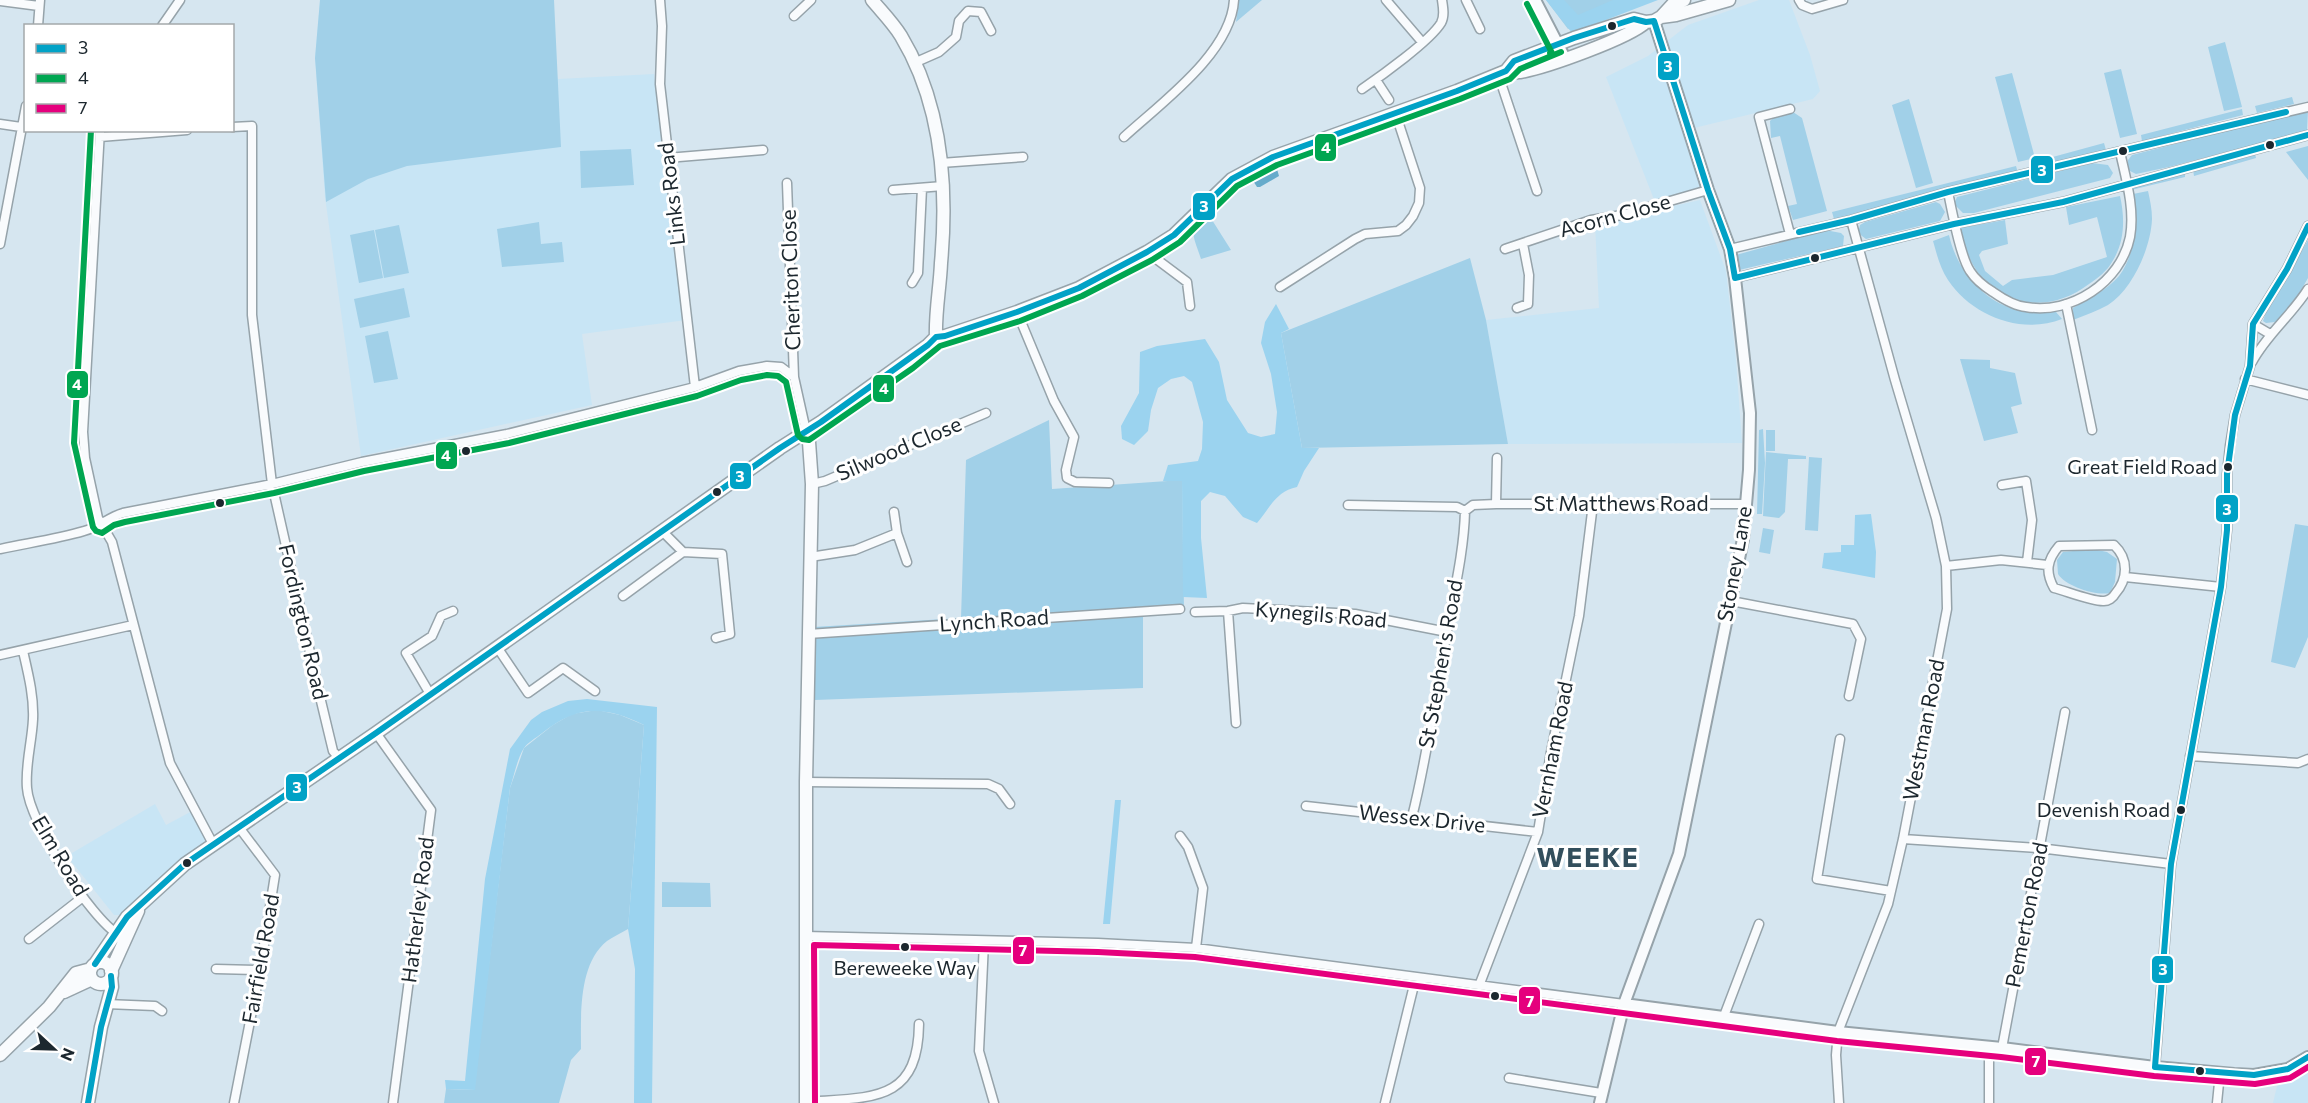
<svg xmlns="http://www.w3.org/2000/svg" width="2308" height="1103" viewBox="0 0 2308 1103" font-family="Commissioner,sans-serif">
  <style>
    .built { fill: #c8e5f5 }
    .green { fill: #a1d0e8 }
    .forest { fill: #9bd3ef }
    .water { fill: #66abcb }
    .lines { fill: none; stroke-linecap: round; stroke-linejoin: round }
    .minor-casing { stroke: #96a3aa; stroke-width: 11 }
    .tertiary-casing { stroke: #96a3aa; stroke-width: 14 }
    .secondary-casing { stroke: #96a3aa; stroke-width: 15 }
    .minor { stroke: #f9fbfd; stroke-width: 8 }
    .tertiary { stroke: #f9fbfd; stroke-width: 10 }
    .secondary { stroke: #f9fbfd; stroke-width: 12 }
    .bus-1-casing { stroke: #fff; stroke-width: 10 }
    .bus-2-casing { stroke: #fff; stroke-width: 10 }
    .bus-3-casing { stroke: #fff; stroke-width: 10 }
    .bus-1 { stroke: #01a2c6; stroke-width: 6 }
    .bus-2 { stroke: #00a651; stroke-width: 6 }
    .bus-3 { stroke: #e5007d; stroke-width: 6 }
    .bus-dot { fill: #1c272e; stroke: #fff; stroke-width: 2 }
    .labels { text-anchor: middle; stroke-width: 6; stroke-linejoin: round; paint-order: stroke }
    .bus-label { font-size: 20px; fill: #1c272e; stroke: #fff; text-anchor: end }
    .street-label { font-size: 21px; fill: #1c272e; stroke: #fff }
    .district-label { font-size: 27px; font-weight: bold; letter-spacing: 1.5px; fill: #334f5d; stroke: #fff }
    .line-badge { stroke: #fff; stroke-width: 2 }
    .badge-label { font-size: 16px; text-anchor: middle; font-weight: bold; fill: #fff }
  </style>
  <rect width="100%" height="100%" fill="#d6e6f0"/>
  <!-- built -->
  <path class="built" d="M 320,0 L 532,63 L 558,79 L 654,74 L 686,320 L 582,334 L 592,405 L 361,456 L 325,197 L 315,58 Z
    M 1759,0 L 1789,0 L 1810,55 L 1820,91 L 1813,99 L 1690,129 L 1705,186 L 1655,202 L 1606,77 L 1648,56 L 1688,25 Z
    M 1700,200 L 1726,271 L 1736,360 L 1742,443 L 1508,444 L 1486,320 L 1599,308 L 1595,224 Z
    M 155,804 L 166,825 L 194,810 L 209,841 L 122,915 L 114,915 L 67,856 Z
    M 2308,1072 L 2308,1103 L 2273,1103 L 2277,1086 Z"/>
  <!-- green -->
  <path class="green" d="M 320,0 L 554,0 L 561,147 L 407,166 L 368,179 L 326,202 L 315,58 Z
    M 1239,0 L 1262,0 L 1236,22 Z
    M 1546,0 L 1638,0 L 1568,29 Z
    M 2225,42 L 2242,107 L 2224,111 L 2208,47 Z
    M 2121,69 L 2137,134 L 2120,138 L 2104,73 Z
    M 2012,73 L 2035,158 L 2018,162 L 1995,77 Z
    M 2292,97 L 2294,104 L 2257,113 L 2255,106 Z
    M 1909,99 L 1933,183 L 1916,188 L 1892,105 Z
    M 2242,109 L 2243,115 L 2142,141 L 2141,135 Z
    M 2308,110 L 2307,131 L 2169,167 L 2136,174 L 2128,170 L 2128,160 L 2132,155 Z
    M 1793,112 L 1802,118 L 1827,211 L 1793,220 L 1788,206 L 1797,204 L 1780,136 L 1771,138 L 1770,121 L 1775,116 Z
    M 2104,143 L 2106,150 L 2039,168 L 2038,161 Z
    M 2308,146 L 2308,180 L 2286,152 Z
    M 631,149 L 634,185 L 581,188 L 580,151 Z
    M 2255,153 L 2256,158 L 2194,176 L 2193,170 Z
    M 2092,163 L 2108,165 L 2113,173 L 2110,178 L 1974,213 L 1963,213 L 1954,204 L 1957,197 Z
    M 2016,166 L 2018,173 L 1834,219 L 1832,212 Z
    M 2185,173 L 2185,177 L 2131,190 L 2130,186 Z
    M 2148,191 C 2150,200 2152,209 2152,219 C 2151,247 2133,289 2108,305 C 2097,311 2085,315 2073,320 L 2073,308 C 2088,299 2107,290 2119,276 C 2136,254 2137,219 2133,194 Z
    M 2120,196 C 2125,218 2125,242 2112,262 C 2107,271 2098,278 2089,284 C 2050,314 1997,309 1972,263 C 1966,253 1964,240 1960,228 L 2005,220 L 2008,244 L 1982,251 L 1979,255 L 1985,271 L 2003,286 L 2012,280 L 2053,275 L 2107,257 L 2097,217 L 2069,225 L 2066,207 Z
    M 1936,202 L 1940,204 L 1945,212 L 1940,221 L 1866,239 L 1858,233 L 1860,225 L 1865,222 Z
    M 1207,212 L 1231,250 L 1201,259 C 1193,234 1187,231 1207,212 Z
    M 539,222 L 541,244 L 562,242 L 564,262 L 502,267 L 497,229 Z
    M 399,225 L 409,273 L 384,278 L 375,230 Z
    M 374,230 L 383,278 L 359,283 L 350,235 Z
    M 1825,230 L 1841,233 L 1844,236 L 1843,246 L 1739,270 L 1736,255 Z
    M 1949,235 C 1956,268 1982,300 2014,309 C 2028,312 2043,309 2056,312 L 2062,319 C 2021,335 1972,316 1948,280 C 1940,268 1937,255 1933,241 Z
    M 2308,240 L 2308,278 L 2293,304 L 2275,322 L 2266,323 L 2263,321 L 2266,312 Z
    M 1470,258 L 1486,320 L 1508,444 L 1302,448 L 1281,333 Z
    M 404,288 L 410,317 L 360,328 L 354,299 Z
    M 388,331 L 398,379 L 374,383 L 365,336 Z
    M 1960,359 L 1990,360 L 1990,368 L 2015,373 L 2022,404 L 2011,407 L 2018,433 L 1984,441 Z
    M 1049,420 L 1052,489 L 1182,480 L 1184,610 L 1143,616 L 1143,688 L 815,700 L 814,627 L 961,618 L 966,460 Z
    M 1763,429 L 1765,463 L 1762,514 L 1757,514 L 1759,430 Z
    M 1766,430 L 1775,430 L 1775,451 L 1766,451 Z
    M 1766,452 L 1806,456 L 1806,459 L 1788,459 L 1785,512 L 1779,518 L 1763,516 Z
    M 1809,457 L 1822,458 L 1818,531 L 1805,530 Z
    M 2295,524 L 2308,526 L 2308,637 L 2295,668 L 2271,662 Z
    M 1763,528 L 1774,530 L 1770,554 L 1759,552 Z
    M 2093,549 L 2107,552 L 2117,559 L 2115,582 L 2110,593 C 2096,596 2065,586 2058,574 L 2057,560 L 2063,552 Z
    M 597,710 L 620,715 L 644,725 L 628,929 C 621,933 613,937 607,941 C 578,964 581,1016 581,1049 L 571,1060 L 559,1103 L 444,1103 L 446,1089 L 474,1090 L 510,788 L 524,748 L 553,725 L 572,714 Z
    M 662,882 L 710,883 L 711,907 L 662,907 Z"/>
  <!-- forest -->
  <path class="forest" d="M 1546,0 L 1564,0 L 1578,15 L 1613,0 L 1658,0 L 1572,33 Z
    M 1276,304 L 1289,329 L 1281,333 L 1302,448 L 1319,448 L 1304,471 L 1297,487 C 1276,491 1270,508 1257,523 L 1243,517 L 1225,496 L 1210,492 L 1201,501 L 1201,538 L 1207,598 L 1183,597 L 1182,481 L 1163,481 L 1168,465 L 1198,461 L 1202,449 L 1203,422 L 1192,382 L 1184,376 L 1171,379 L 1158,388 L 1151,410 L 1148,431 L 1134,445 L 1122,439 L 1121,426 L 1139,393 L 1140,352 L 1157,346 L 1205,339 L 1219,362 L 1227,400 L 1248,433 L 1261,437 L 1275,434 L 1277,412 L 1271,374 L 1261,343 L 1265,322 Z
    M 1871,514 L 1876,552 L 1875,578 L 1822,568 L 1824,553 L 1841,552 L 1841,545 L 1854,545 L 1855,515 Z
    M 587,699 L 657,707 L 652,1103 L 634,1103 L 635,969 L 628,929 L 644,725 C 603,705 577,705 541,734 C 536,738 527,743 524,748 C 517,759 514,776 510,788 L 475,1090 L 446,1089 L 445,1080 L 465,1081 L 485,879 L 510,749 L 531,720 L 542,712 L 568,701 Z
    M 1115,800 L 1121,800 L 1110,924 L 1103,924 Z"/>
  <!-- water -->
  <path class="water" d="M 1275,162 L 1279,176 L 1260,187 L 1257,187 L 1250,176 Z"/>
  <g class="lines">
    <defs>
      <path id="minor" d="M 660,0 L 662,26 L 660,84 L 695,387
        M 1386,0 L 1422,42
        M 1466,0 L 1480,29
        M 1799,0 L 1802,5 L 1812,9 L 1843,0
        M 0,1 L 39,6
        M 794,16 L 811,0
        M 38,26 L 40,0
        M 162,26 L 180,0
        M 914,63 L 939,52 L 956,37 L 959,21 L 968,11 L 981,12 L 991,31
        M 1498,74 L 1537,191
        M 1376,80 L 1389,100
        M 1362,89 C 1381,76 1430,41 1441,23 C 1445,16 1443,7 1442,0
        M 0,124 L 21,127
        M 232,127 L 252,126 L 252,315 L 272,484 L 321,701 L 333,751 L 338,757
        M 100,130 L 83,432 L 85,458 L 98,518 L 112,542 L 170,763 L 213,844
        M 100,137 L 187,130
        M 1124,137 C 1161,103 1231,53 1234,0
        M 667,158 L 763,150
        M 941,163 L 1023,157
        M 787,183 L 794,377
        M 893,190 L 943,186
        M 1948,192 C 1952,211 1960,256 1970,271 C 1975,279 1985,287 1993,292 C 2003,299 2014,306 2026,307 C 2071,315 2121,282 2130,237 C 2135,209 2126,179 2120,152
        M 1790,234 L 1759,117 L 1790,109
        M 0,244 L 26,106
        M 1505,249 L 1591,220 L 1622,215 L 1708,190
        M 1730,249 L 1851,220 L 1948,192 L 2308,107
        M 1147,252 L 1187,282 L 1190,306
        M 1735,278 L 1954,224 L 2063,202 L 2308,135
        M 912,283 L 918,273 L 922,188
        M 1280,287 L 1355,239 L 1365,234 L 1398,231 L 1406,225 L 1413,216 L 1419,203 L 1420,188 L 1395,112
        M 2066,304 L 2092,430
        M 1517,308 L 1528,304 L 1529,275 L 1523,244
        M 1017,312 L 1054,401 L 1074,437 L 1066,470 L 1067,478 L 1075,482 L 1109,483
        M 2253,324 L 2270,334
        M 2252,362 C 2267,334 2292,315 2308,289
        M 2245,379 L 2308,395
        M 812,484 L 825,481 L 986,413
        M 2002,485 L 2026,481 L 2032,520 L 2027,562
        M 1496,504 L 1497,458
        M 1348,505 L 1457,507 L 1465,511 L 1473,505 L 1496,504 L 1747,504
        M 662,531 L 683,552 L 722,554 L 730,634 L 716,638
        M 897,533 L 907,562
        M 2114,545 C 2129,559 2128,579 2115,594 C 2113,598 2108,601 2104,601 C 2093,602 2066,591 2054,588 C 2045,572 2047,560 2059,546 Z
        M 0,549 C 28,543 57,539 84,531 C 99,527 109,517 123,513 L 272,484 L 362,462 L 507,434 L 695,387 L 739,371 L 767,366 L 781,367 L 794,377 L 806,431
        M 810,557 L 855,550 L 897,533 L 894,512
        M 1946,566 L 2001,560 L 2047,565
        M 2125,577 L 2221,587
        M 623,596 L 683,552
        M 1731,601 L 1853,624 L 1861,639 L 1849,696
        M 1228,611 L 1236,723
        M 1195,612 L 1228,611 L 1243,608 L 1355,614 L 1447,632
        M 808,634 L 1180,609
        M 497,647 L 528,693 L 563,668 L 595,691
        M 23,651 C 28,673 34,696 33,719 C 32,742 25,765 27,788 C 29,821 90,918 119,935
        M 0,655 L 133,625
        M 430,694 L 406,653 L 432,636 L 441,616 L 453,611
        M 376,733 L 431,810 L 393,1103
        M 1840,739 L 1817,879 L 1891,891
        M 2190,756 L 2298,763 L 2308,759
        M 806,782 L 988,784 L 999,789 L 1010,804
        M 1306,806 L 1538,832
        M 1412,817 C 1427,758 1435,697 1446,637 C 1453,596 1464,553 1465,511
        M 1180,836 L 1188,847 L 1203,888 L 1196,948
        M 1903,839 L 2039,848 L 2171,864
        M 805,936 L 1098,943 L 1196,948 L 1624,1004
        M 29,939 L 83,897
        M 984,942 L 979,1051 L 994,1103
        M 216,969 L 260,970
        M 1479,986 L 1538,832 L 1551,752 L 1579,616 L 1593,504
        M 106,1004 L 155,1006 L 162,1011
        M 1724,1016 L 1759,924
        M 2002,1048 L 2065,712
        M 2155,1067 L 2171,864 L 2221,587 L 2227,530 L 2227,474 L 2230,446 L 2235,415 L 2250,366 L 2253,324 L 2287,269 L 2308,226
        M 1509,1078 L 1601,1093
        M 806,1102 C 872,1097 918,1103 919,1024
        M 234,1103 L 260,970 L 275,875 L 238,826
        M 1385,1103 L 1416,977
        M 1839,1103 L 1836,1055 L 1838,1032 L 1888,904 L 1903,839 L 1947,609 L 1946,566 L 1936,518 L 1895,380 L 1851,220
        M 1989,1103 L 1989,1047
        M 2217,1103 L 2220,1073"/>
      <path id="tertiary" d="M 1535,0 L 1565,58
        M 1624,1004 L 1838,1032 L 2002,1048 L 2155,1067 L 2234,1074 L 2254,1075 L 2288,1069 L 2308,1057
        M 1600,1103 L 1624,1004 L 1679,854 L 1743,539 L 1749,470 L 1750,413 L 1735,278 L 1730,249 L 1708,190 L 1654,21"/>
      <path id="secondary" d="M 872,0 C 882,12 893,23 901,36 C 942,104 948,186 941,263 C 940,288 935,312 936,337
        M 1661,17 L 1673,4 L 1684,0
        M 1506,71 C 1511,71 1516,73 1520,72 C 1545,68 1629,38 1646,22
        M 806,431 L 809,442 L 812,484 L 806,782 L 806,1103
        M90 973a11 11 0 1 1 22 0a11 11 0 1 1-22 0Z
        M 95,964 L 127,917 L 185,864 L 376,733 L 780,448 L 821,422 L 928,345 L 936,337 L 945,336 L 1017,312 L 1079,288 L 1147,252 L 1174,235 L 1232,179 L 1273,157 L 1457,91 L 1506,71 L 1514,61 L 1574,38 L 1634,19 L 1646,22 L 1654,21 L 1661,17 L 1676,15 L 1729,0
        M 111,971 L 138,911
        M 64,992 L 92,979
        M 0,1055 L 49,1007 L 76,973 L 91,969
        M 88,1103 L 101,1027 L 112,987 L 111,976"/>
    </defs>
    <!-- minor casing -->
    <use href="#minor" class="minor-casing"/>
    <!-- tertiary casing -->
    <use href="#tertiary" class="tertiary-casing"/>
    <!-- secondary casing -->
    <use href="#secondary" class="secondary-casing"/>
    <!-- minor -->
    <use href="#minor" class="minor"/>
    <!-- tertiary -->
    <use href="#tertiary" class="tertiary"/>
    <!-- secondary -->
    <use href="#secondary" class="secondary"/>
    <defs>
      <path id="bus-1" d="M 2308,226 L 2287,269 L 2253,324 L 2250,366 L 2235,415 L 2227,474 L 2227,530 L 2221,587 L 2171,864 L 2155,1067 L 2254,1075 L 2288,1069 L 2308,1057
        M 1799,232 L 1851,220 L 1948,192 L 2286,112
        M 95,964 L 127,917 L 185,864 L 376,733 L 780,448 L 821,422 L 928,345 L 936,337 L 945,336 L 1017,312 L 1079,288 L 1147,252 L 1174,235 L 1232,179 L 1273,157 L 1457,91 L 1506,71 L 1514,61 L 1574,38 L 1634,19 L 1646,22 L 1654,21 L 1708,190 L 1730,249 L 1735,278 L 1954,224 L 2063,202 L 2308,135
        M 88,1103 L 101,1027 L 112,987 L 111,976"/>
      <path id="bus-2" d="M 1527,4 L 1552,53 L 1550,53
        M 91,130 L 74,443 L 93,527 L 96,531 L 102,533 L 114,525 L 125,522 L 274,493 L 364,471 L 509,443 L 697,396 L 741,380 L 767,375 L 778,376 L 786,382 L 798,435 L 802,439 L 809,440 L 913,368 L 940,346 L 1020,321 L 1082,296 L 1152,260 L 1180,242 L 1237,186 L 1277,165 L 1460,99 L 1510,79 L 1520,69 L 1561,52"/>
      <path id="bus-3" d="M 815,1103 L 814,945 L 1098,952 L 1195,957 L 1837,1041 L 2001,1057 L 2154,1076 L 2255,1084 L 2290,1078 L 2308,1067"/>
    </defs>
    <!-- bus-1 casing -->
    <use href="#bus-1" class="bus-1-casing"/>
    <!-- bus-2 casing -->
    <use href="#bus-2" class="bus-2-casing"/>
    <!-- bus-3 casing -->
    <use href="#bus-3" class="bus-3-casing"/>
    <!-- bus-1 -->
    <use href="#bus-1" class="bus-1"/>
    <!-- bus-2 -->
    <use href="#bus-2" class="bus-2"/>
    <!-- bus-3 -->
    <use href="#bus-3" class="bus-3"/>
  </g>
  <!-- markers -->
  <g class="bus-dot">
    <circle cx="1612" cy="26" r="5"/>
    <circle cx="2270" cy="145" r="5"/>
    <circle cx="2123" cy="151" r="5"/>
    <circle cx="1815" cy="258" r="5"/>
    <circle cx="466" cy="451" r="5"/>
    <circle cx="2228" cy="467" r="5"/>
    <circle cx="717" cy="492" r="5"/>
    <circle cx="220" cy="503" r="5"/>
    <circle cx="2181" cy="810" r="5"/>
    <circle cx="187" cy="863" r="5"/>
    <circle cx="905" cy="947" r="5"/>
    <circle cx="1495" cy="996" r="5"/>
    <circle cx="2200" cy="1071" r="5"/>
  </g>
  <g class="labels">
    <!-- bus labels -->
    <g class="bus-label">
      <text x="2217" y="474">Great Field Road</text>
      <text x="2170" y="817">Devenish Road</text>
      <text x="905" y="975" text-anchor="middle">Bereweeke Way</text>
    </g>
    <!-- street labels -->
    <g class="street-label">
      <text transform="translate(672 194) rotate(-97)" y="7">Links Road</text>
      <text transform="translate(1615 216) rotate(-15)" y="7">Acorn Close</text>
      <text transform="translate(791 280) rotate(-92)" y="7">Cheriton Close</text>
      <text transform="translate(899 449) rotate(-23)" y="7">Silwood Close</text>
      <text x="1621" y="511">St Matthews Road</text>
      <text transform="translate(1735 564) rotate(-80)" y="7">Stoney Lane</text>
      <text transform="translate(1321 615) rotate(5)" y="7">Kynegils Road</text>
      <text transform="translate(994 621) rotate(-4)" y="7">Lynch Road</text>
      <text transform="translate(303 622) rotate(77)" y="7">Fordington Road</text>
      <text transform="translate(1441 664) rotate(-80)" y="7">St Stephen's Road</text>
      <text transform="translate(1924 730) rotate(-79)" y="7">Westman Road</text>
      <text transform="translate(1553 750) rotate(-79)" y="7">Vernham Road</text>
      <text transform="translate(1422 819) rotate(6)" y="7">Wessex Drive</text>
      <text transform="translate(60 856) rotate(59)" y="7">Elm Road</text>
      <text transform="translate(418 910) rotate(-83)" y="7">Hatherley Road</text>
      <text transform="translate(2027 915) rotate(-79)" y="7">Pemerton Road</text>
      <text transform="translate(261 959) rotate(-80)" y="7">Fairfield Road</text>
    </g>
    <!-- district labels -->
    <g class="district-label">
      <text x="1588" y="867">WEEKE</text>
    </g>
  </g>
  <g class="line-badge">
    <rect x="1657" y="52" width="23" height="29" rx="6" fill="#01a2c6"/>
    <rect x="1314" y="133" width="23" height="29" rx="6" fill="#00a651"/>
    <rect x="2030" y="155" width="24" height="29" rx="6" fill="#01a2c6"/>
    <rect x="1192" y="192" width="24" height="29" rx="6" fill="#01a2c6"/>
    <rect x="66" y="370" width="23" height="29" rx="6" fill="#00a651"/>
    <rect x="872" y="374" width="23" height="29" rx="6" fill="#00a651"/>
    <rect x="435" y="441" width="23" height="29" rx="6" fill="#00a651"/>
    <rect x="729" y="462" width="23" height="28" rx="6" fill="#01a2c6"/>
    <rect x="2215" y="494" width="24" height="29" rx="6" fill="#01a2c6"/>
    <rect x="285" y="773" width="23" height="29" rx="6" fill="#01a2c6"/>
    <rect x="1012" y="936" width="23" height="29" rx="6" fill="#e5007d"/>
    <rect x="2151" y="955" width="23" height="29" rx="6" fill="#01a2c6"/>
    <rect x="1518" y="986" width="23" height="29" rx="6" fill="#e5007d"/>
    <rect x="2024" y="1047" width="23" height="29" rx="6" fill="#e5007d"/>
  </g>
  <g class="badge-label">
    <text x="1668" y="72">3</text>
    <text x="1326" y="153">4</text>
    <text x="2042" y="176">3</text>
    <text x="1204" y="212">3</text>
    <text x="77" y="390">4</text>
    <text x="884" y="394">4</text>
    <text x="446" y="461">4</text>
    <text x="740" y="482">3</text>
    <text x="2227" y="515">3</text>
    <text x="297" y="793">3</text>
    <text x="1023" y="956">7</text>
    <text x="2163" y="975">3</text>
    <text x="1530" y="1007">7</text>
    <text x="2036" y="1067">7</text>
  </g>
  <!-- legend -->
  <rect x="24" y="24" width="210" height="108" fill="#ffffff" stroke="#a4a9ab" stroke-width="1.5"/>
  <rect x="36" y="44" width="30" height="9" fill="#01a2c6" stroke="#a4a9ab" stroke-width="1.5"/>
  <text x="78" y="54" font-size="18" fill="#1c272e">3</text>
  <rect x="36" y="74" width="30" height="9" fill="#00a651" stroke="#a4a9ab" stroke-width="1.5"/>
  <text x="78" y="84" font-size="18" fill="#1c272e">4</text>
  <rect x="36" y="104" width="30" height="9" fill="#e5007d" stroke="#a4a9ab" stroke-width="1.5"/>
  <text x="78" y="114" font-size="18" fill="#1c272e">7</text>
  <!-- north arrow -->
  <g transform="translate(54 1049) rotate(112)" stroke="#ffffff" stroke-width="4.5" paint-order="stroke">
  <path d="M0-4.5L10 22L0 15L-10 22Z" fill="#1c272e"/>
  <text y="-9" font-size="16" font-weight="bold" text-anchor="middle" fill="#1c272e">N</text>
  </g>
</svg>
